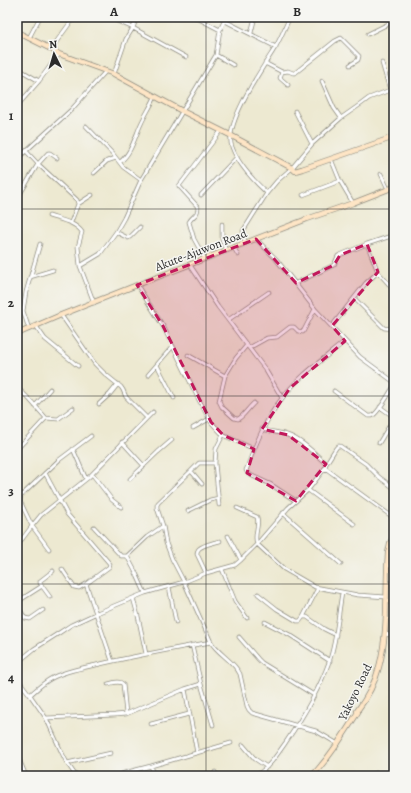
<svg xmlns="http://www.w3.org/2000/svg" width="411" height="793" viewBox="0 0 411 793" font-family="Alegreya,serif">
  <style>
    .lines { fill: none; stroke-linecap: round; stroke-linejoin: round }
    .street-casing { stroke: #8c8a7e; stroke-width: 4.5 }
    .secondary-casing { stroke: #8c8a7e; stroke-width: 6 }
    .street { stroke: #fff; stroke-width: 3 }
    .secondary { stroke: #fee5c5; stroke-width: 4.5 }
    .marked { fill: #c2185b; fill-opacity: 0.2; stroke: #c2185b; stroke-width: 3; stroke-dasharray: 8 5; stroke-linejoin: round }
    .grid { fill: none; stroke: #2b2b2b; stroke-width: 1; stroke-opacity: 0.55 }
    .labels { text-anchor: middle; stroke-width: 3; stroke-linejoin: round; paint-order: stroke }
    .street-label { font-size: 12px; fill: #2b2b2b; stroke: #f6f6f2 }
    .neatline { fill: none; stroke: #2b2b2b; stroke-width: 1.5 }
    .grid-label { font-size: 13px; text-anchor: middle; font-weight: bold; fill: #2b2b2b }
  </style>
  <rect width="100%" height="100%" fill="#f6f6f2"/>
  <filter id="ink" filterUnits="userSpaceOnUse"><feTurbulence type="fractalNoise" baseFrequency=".025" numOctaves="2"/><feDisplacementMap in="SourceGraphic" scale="8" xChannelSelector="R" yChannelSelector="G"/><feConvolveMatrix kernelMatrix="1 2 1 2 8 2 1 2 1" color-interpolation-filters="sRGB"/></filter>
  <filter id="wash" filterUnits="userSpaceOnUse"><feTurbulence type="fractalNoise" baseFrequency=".012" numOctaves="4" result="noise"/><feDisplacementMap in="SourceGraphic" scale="16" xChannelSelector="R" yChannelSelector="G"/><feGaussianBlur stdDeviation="0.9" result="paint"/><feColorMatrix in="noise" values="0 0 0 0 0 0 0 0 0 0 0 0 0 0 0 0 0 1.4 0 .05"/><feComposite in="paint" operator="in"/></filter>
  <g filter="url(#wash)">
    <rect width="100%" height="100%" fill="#ede9d1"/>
  </g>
  <g filter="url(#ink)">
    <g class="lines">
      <defs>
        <path id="street" d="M 108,17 L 133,28 L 186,57
          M 195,17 L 220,30
          M 225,21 L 276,47
          M 251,33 L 255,17
          M 368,34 L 394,21
          M 29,38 L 40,17
          M 51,49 L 70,23 L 78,17
          M 216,55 L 233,65
          M 265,63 L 282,72 L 288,71 L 293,73 L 295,73 L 335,41 L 341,38 L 359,56 L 358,60 L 350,65
          M 382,63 L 390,90
          M 17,68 L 39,81
          M 282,72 L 280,78 L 288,85
          M 114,74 L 126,39 L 133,28 L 137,17
          M 322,81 L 334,108 L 341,118
          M 17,106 L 39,81 L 59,54
          M 295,111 L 312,144
          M 86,126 L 113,154 L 123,167 L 141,180
          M 26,151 L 38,164 L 77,200 L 78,204 L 71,222
          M 17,159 L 71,110 L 106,71
          M 331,159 L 340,181 L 353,203
          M 120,162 C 131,154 135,137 141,124 C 145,115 151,106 155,97
          M 94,173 L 107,161 L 116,158
          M 381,174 L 388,189
          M 267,193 C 254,181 238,164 232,147 C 223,125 263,67 275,48 C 281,38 285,27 290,17
          M 201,195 L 237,157
          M 303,195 L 340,181
          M 17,199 L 38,164 L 48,153 L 50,153 L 57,158
          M 78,204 L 92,195
          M 49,216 C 61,220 75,222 82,232 L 78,247 L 80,266 L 94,303
          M 222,224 L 222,239 L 226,251
          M 116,232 L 128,238 L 130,237 L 140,227
          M 256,239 L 276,259 L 315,309 L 360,357 L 394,382
          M 245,243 L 243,231 L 267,193 L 277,181 L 292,168 L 312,144 L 341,118 L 361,104 L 369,98 L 390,90 L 394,88
          M 367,244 L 378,272 L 394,290
          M 234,248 L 238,255
          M 205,259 L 194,239 L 189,222 C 193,215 198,216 198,207 L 179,186 L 221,131
          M 190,265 L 218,307 L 265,369 L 282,398
          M 80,266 L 100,254 L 116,232 L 124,218 L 141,180 L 216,55 L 220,30 L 226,17
          M 30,277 L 53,270
          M 296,283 L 334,265 L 338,256 L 340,255 L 367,244 L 394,235
          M 137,285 L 163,326 L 199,400 L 211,422 L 223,435 L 254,449
          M 354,298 L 384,328 L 394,329
          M 17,306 L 23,311 L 29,329
          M 23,311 L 26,292 L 40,244
          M 61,315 L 95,364 L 105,374 L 121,387 L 123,390 L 126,397 L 147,418
          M 228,320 L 269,292
          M 36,326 L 45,339 L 78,366
          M 332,326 L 366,283 L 378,272
          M 247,345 L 236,358 L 225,376 L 219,401 L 222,407 L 234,418 C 235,418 236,419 238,419 C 242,418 250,406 254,403
          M 249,348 L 267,338 L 277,337 L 290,327 L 294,327 L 298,331 L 303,332 L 315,309
          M 188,355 L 225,376
          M 157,365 L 174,398
          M 148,375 L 173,346
          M 17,387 L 30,400 L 46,418 L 58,419 L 73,408
          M 334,391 L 368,416 C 369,416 371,416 372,416 C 378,414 390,392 394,386
          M 99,404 L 110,394 L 118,384
          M 35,406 L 50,389
          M 380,407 L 394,417
          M 193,428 L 209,419
          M 262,429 C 270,432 279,432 287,435 C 300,439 316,454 326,464
          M 122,442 L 144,466
          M 379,443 L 394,418
          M 73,449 L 86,479
          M 17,452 L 19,447 L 46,418
          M 191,471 L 199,463 L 215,463
          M 45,473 L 67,514 L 110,564 L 109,567 L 86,584 L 79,588 L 74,587 L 62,569
          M 92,474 L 112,500 L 121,507
          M 130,479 L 158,452 L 172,440
          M 202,484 L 191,471 L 158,503 L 157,505 L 157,508 L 163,526 L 166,543 L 172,559 L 184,582 L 211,642 C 218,654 234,661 240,674 L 247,706 L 249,710 L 252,713 L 316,731 L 338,744
          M 394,488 L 379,477 L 366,464 L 340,446 L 338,446 L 336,448 L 326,464 L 325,468 L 394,518
          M 308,490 L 354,524
          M 296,501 L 270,484 L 248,474 L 246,470 L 247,468 C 256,443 266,418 283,397 C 300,375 324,359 345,341
          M 219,505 L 215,463 L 216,449 L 223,435
          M 237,508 L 257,517 C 260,526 253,535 257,544 L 284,569 L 315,587 L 358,595 L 386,597
          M 188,511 L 210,500 L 219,498
          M 283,513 L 341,564
          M 94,527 L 121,556 L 127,556 L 147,537 L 163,526
          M 228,536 L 241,560
          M 17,545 L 23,538 L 32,526 L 41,515 L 89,477 L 153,412
          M 49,549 L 32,526 L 20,501 L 21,496 L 59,460 L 91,436
          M 127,556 L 136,573 L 145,593
          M 387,564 L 394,568
          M 222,569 L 235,601 L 247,618
          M 206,573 L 197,554 C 197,553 197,551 198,550 C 200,546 215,542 220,541
          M 86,584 L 112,661
          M 42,586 L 50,597
          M 169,587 L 176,622
          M 258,594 L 277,609 L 297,621 L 300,621 L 303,617 L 307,617 L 324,629 L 336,635
          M 133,598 L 138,616 L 146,654
          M 17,602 L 42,586 L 40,583 L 40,581 L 53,571
          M 17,605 L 25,618 L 30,619 L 43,610
          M 303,617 L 318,588
          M 265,622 L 290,635 L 330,661
          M 385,634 L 394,636
          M 239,637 L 258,659 L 262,663 L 314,695
          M 192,645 L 201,684 L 213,725
          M 17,663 L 34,649 L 59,633 L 71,625 L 97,613 L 145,593 L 184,582 L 206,573 L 235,565 L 241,560 L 257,544 L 288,508 L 308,490 L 325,468
          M 17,678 L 30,695 L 46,718 L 61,751 L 67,763 L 76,776
          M 108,684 C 113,683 119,680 123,684 L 126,714
          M 185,689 L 197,753
          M 30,695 C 37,689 44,682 52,678 C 65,671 82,668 96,665 C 134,656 172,649 211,642
          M 46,718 L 115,715 L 126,714 L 185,689 L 201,684
          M 151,724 L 189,714
          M 243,745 L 255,759 L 267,767
          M 17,754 L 26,776
          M 67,763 L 111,753
          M 151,766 L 155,776
          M 215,772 L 217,776
          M 117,776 L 124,773 L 151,766 L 231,743
          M 256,776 C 269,767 277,755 286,742 C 303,717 319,690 329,662 C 337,640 338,615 342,593
          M 369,776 L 376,773"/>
        <path id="secondary" d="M 17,32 L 51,49 L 59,54 L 114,74 L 182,111 L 230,135 L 292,168 L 295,171 L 302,169 L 394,137
          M 17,334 L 61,315 L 137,285 L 307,219 L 353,203 L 394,187
          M 312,776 C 330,757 344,734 358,712 L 357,711 C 367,698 375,683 379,667 C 389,630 385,591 388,553 L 390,543 L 394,536"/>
      </defs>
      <!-- street casing -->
      <use href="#street" class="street-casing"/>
      <!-- secondary casing -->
      <use href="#secondary" class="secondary-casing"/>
      <!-- street -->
      <use href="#street" class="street"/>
      <!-- secondary -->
      <use href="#secondary" class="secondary"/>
    </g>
  </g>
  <!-- marked area -->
  <path class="marked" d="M 256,239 L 296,283 L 334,265 L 340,255 L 367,244 L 378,272 L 332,326 L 345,341 L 290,388 L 262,429 L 288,435 L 326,464 L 296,501 L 247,473 L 254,449 L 223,435 L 211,422 L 163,326 L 137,285 Z"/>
  <!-- grid -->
  <path class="grid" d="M 206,17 L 206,776M 17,209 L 394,209M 17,396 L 394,396M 17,584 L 394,584"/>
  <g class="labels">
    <!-- street labels -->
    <g class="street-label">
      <text transform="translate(201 250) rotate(-21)" y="4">Akute-Ajuwon Road</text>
      <text transform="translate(355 692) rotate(-64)" y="4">Yakoyo Road</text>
    </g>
  </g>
  <!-- margin -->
  <rect width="411" height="793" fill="none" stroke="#f6f6f2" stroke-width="44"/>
  <!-- north arrow -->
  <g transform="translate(54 54) rotate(355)" stroke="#f6f6f2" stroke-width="3" paint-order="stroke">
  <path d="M0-3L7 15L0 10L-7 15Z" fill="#2b2b2b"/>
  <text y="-6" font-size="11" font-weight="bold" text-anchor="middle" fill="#2b2b2b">N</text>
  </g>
  <rect x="22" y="22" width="367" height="749" class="neatline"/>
  <g class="grid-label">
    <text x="114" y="16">A</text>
    <text x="297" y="16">B</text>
    <text x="11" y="120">1</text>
    <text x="11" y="307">2</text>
    <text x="11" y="495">3</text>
    <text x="11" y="682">4</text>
  </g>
</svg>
